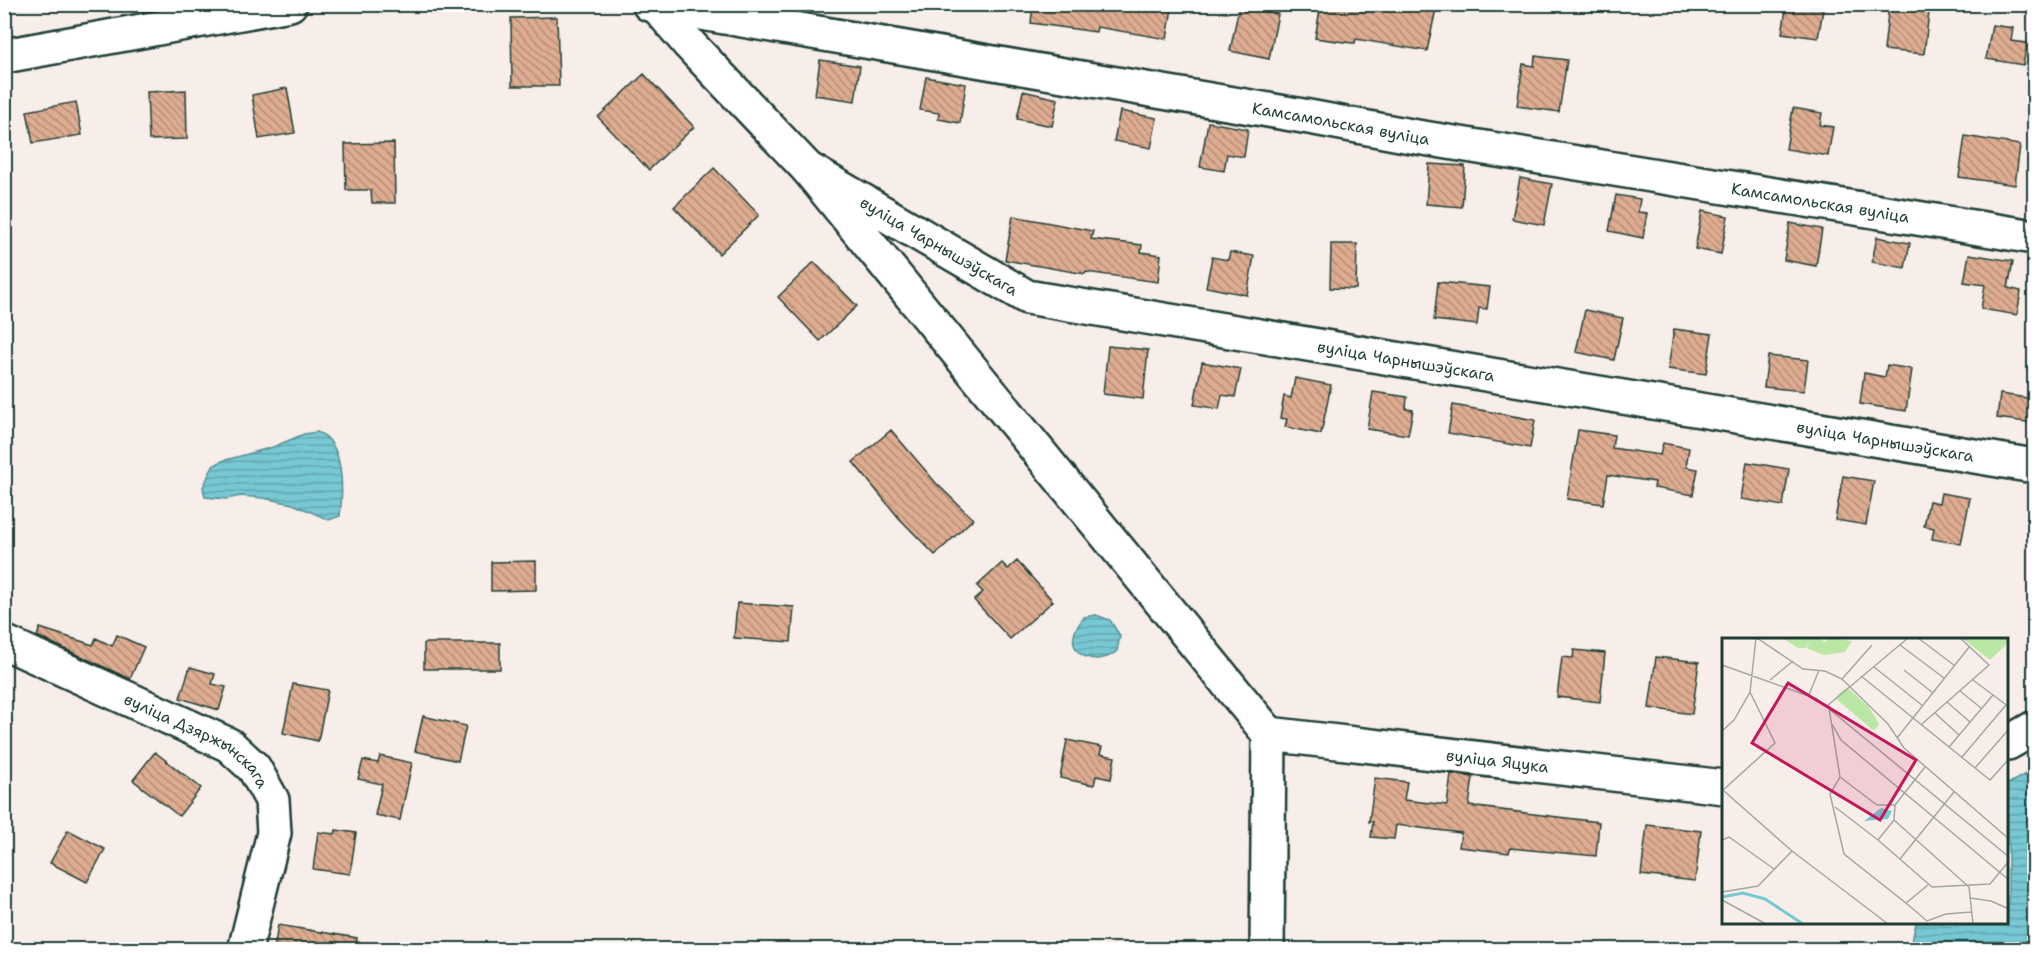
<svg xmlns="http://www.w3.org/2000/svg" width="2039" height="954" viewBox="0 0 2039 954" font-family="'Shantell Sans',sans-serif">
  <style>
    .water { fill: url(#water-rules); stroke: #549093; stroke-width: 1.5 }
    .building { fill: url(#building-back-hatch); stroke: #1f3d34; stroke-width: 1.5 }
    .lines { fill: none; stroke-linecap: round; stroke-linejoin: round }
    .minor-casing { stroke: #1f3d34; stroke-width: 38 }
    .minor { stroke: #fff; stroke-width: 33 }
    .labels { text-anchor: middle; stroke-width: 4.5; stroke-linejoin: round; paint-order: stroke }
    .street-label { font-size: 16px; fill: #1f3d34; stroke: #fff }
    .inset-river { fill: none; stroke: #78c8d3; stroke-width: 3 }
    .inset-road { fill: none; stroke: #a1a7a1; stroke-width: 1.5 }
    .view { fill: #c2185b; fill-opacity: 0.15; stroke: #c2185b; stroke-width: 3 }
    .inset-edge { fill: none; stroke: #1f3d34; stroke-width: 3 }
  </style>
  <defs>
    <pattern id="water-rules" width="6" height="5" patternUnits="userSpaceOnUse" patternTransform="scale(1.5)"><rect width="6" height="5" fill="#78c8d3"/><path d="M0 2.5h6" fill="none" stroke="#62a4ac"/></pattern>
    <pattern id="building-back-hatch" width="6" height="6" patternUnits="userSpaceOnUse" patternTransform="scale(1.5)"><rect width="6" height="6" fill="#deac91"/><path d="M-1 5l2 2M0 0l6 6M5-1l2 2" fill="none" stroke="#b38d77"/></pattern>
  </defs>
  <rect width="100%" height="100%" fill="#f8eee9"/>
  <filter id="ink" filterUnits="userSpaceOnUse"><feTurbulence type="fractalNoise" baseFrequency=".0167" numOctaves="2"/><feDisplacementMap in="SourceGraphic" scale="12" xChannelSelector="R" yChannelSelector="G"/><feConvolveMatrix kernelMatrix="1 2 1 2 8 2 1 2 1" color-interpolation-filters="sRGB"/></filter>
  <g filter="url(#ink)">
    <!-- water -->
    <path class="water" d="M 317,432 C 345,441 343,492 340,516 L 329,520 L 293,504 L 263,498 L 241,496 L 226,499 L 205,497 L 203,487 L 213,466 L 222,461 L 273,447 L 304,434 Z
      M 1096,615 L 1110,620 L 1120,636 L 1117,651 C 1098,668 1064,656 1076,629 C 1078,625 1082,621 1084,617 Z
      M 2034,769 L 2034,949 L 1910,949 L 1916,923 L 2008,922 L 2008,784 Z"/>
    <!-- building -->
    <path class="building" d="M 1033,4 L 1154,4 L 1172,8 L 1167,39 L 1097,27 L 1096,32 L 1031,23 Z
      M 1321,4 L 1437,4 L 1427,51 L 1356,39 L 1355,43 L 1352,43 L 1315,38 Z
      M 1787,4 L 1824,4 L 1818,38 L 1782,33 Z
      M 1889,4 L 1930,4 L 1924,54 L 1884,50 Z
      M 1239,7 L 1278,14 L 1269,59 L 1230,51 Z
      M 557,17 L 559,86 L 512,86 L 511,18 Z
      M 1992,25 L 2013,28 L 2011,41 L 2027,43 L 2023,65 L 1986,59 Z
      M 1535,56 L 1567,60 L 1559,112 L 1517,106 L 1523,64 L 1534,66 Z
      M 820,60 L 860,66 L 855,101 L 815,95 Z
      M 644,74 L 694,127 L 649,170 L 598,117 Z
      M 926,77 L 966,84 L 960,123 L 938,119 L 939,113 L 920,110 Z
      M 287,88 L 295,133 L 259,139 L 252,95 Z
      M 186,90 L 187,139 L 149,140 L 147,92 Z
      M 1023,91 L 1058,99 L 1052,126 L 1017,119 Z
      M 76,102 L 82,135 L 33,143 L 27,111 Z
      M 1793,108 L 1822,113 L 1820,125 L 1833,127 L 1828,156 L 1786,149 Z
      M 1120,111 L 1157,118 L 1151,148 L 1114,141 Z
      M 1208,122 L 1248,129 L 1244,157 L 1227,154 L 1224,171 L 1200,167 Z
      M 1965,136 L 2020,145 L 2015,185 L 1959,177 Z
      M 394,143 L 395,203 L 372,203 L 371,190 L 346,190 L 345,144 Z
      M 1429,164 L 1465,166 L 1462,207 L 1426,204 Z
      M 714,168 L 759,215 L 719,254 L 674,207 Z
      M 1520,178 L 1552,184 L 1544,225 L 1512,219 Z
      M 1616,195 L 1640,199 L 1638,212 L 1647,213 L 1643,238 L 1609,231 Z
      M 1702,211 L 1728,216 L 1721,254 L 1695,249 Z
      M 1013,216 L 1093,231 L 1091,239 L 1142,245 L 1141,252 L 1161,255 L 1158,282 L 1086,272 L 1085,274 L 1005,260 Z
      M 1790,223 L 1822,229 L 1816,266 L 1784,260 Z
      M 1877,237 L 1910,243 L 1905,268 L 1872,262 Z
      M 1331,244 L 1357,244 L 1356,289 L 1330,288 Z
      M 1230,252 L 1254,256 L 1247,295 L 1206,287 L 1212,257 L 1228,260 Z
      M 1969,254 L 2013,261 L 2008,288 L 2021,291 L 2017,315 L 1981,309 L 1985,285 L 1964,282 Z
      M 814,262 L 857,306 L 820,341 L 778,297 Z
      M 1438,282 L 1490,287 L 1487,309 L 1479,308 L 1477,325 L 1434,320 Z
      M 1585,310 L 1623,318 L 1614,360 L 1576,352 Z
      M 1674,329 L 1712,334 L 1706,374 L 1668,369 Z
      M 1108,346 L 1148,350 L 1143,399 L 1103,394 Z
      M 1768,356 L 1808,360 L 1804,391 L 1764,387 Z
      M 1202,362 L 1241,369 L 1235,397 L 1222,395 L 1219,409 L 1194,405 Z
      M 1887,365 L 1912,369 L 1906,411 L 1860,404 L 1864,373 L 1885,377 Z
      M 1295,378 L 1331,385 L 1321,434 L 1285,427 L 1287,419 L 1280,418 L 1284,396 L 1291,398 Z
      M 1373,392 L 1407,397 L 1406,409 L 1413,410 L 1408,435 L 1367,429 Z
      M 2000,394 L 2034,399 L 2034,423 L 1997,418 Z
      M 1453,405 L 1535,420 L 1530,448 L 1448,433 Z
      M 891,430 L 936,483 L 973,519 L 935,555 L 899,518 L 853,462 Z
      M 1578,430 L 1614,435 L 1612,448 L 1660,455 L 1663,443 L 1689,448 L 1686,467 L 1698,469 L 1693,495 L 1654,488 L 1655,482 L 1608,475 L 1603,504 L 1567,499 Z
      M 1747,462 L 1789,469 L 1783,506 L 1741,499 Z
      M 1843,476 L 1874,481 L 1866,525 L 1835,520 Z
      M 1941,493 L 1970,498 L 1961,544 L 1932,539 L 1934,528 L 1924,526 L 1929,501 L 1939,503 Z
      M 536,561 L 536,590 L 491,591 L 491,562 Z
      M 1017,561 L 1053,601 L 1010,639 L 974,600 L 983,592 L 977,586 L 1002,563 L 1008,569 Z
      M 737,603 L 794,607 L 791,642 L 734,638 Z
      M 40,628 L 93,645 L 96,638 L 112,646 L 117,635 L 144,647 L 130,679 L 37,636 Z
      M 424,643 L 500,643 L 500,669 L 424,669 Z
      M 1574,650 L 1605,653 L 1600,702 L 1557,697 L 1562,657 L 1573,658 Z
      M 1656,657 L 1699,662 L 1692,714 L 1649,708 Z
      M 190,667 L 215,674 L 212,684 L 226,687 L 219,710 L 180,698 Z
      M 293,684 L 328,690 L 318,741 L 283,733 Z
      M 423,716 L 466,726 L 458,761 L 415,751 Z
      M 1067,740 L 1102,747 L 1100,754 L 1115,757 L 1111,779 L 1096,776 L 1094,785 L 1060,778 Z
      M 155,752 L 201,788 L 179,816 L 133,780 Z
      M 380,756 L 412,763 L 400,820 L 375,815 L 382,784 L 358,779 L 363,760 L 378,763 Z
      M 1451,774 L 1473,777 L 1469,806 L 1599,822 L 1596,856 L 1510,848 L 1509,853 L 1459,847 L 1461,833 L 1396,825 L 1394,839 L 1371,837 L 1373,822 L 1369,822 L 1375,778 L 1407,782 L 1404,800 L 1447,805 Z
      M 1647,825 L 1701,831 L 1695,881 L 1641,875 Z
      M 68,830 L 105,849 L 87,882 L 50,863 Z
      M 336,830 L 356,833 L 350,874 L 313,869 L 318,832 L 335,834 Z
      M 278,925 L 357,938 L 356,950 L 274,950 Z"/>
    <g class="lines">
      <defs>
        <g id="minor">
          <path id="s1" d="M 649,4 L 1309,117 L 1411,136 L 2034,237"/>
          <path d="M 657,6 L 690,45 L 808,169 L 1269,734"/>
          <path d="M 4,56 L 290,4"/>
          <path id="s2" d="M 808,169 L 1027,297 L 2034,466"/>
          <path id="s3" d="M 4,642 L 229,745 L 254,768 L 272,800 L 274,833 L 245,950"/>
          <path id="s4" d="M 1269,734 L 1724,787"/>
          <path d="M 2008,743 L 2034,728"/>
          <path d="M 1267,950 L 1269,734"/>
        </g>
      </defs>
      <!-- minor casing -->
      <use href="#minor" class="minor-casing"/>
      <!-- minor -->
      <use href="#minor" class="minor"/>
    </g>
  </g>
  <g class="labels">
    <!-- street labels -->
    <g class="street-label">
      <text dy="6" stroke="none"><textPath href="#s1" startOffset="702">Камсамольская вуліца</textPath></text>
      <text dy="6" stroke="none"><textPath href="#s1" startOffset="1188">Камсамольская вуліца</textPath></text>
      <text dy="6" stroke="none"><textPath href="#s2" startOffset="152">вуліца Чарнышэўскага</textPath></text>
      <text dy="6" stroke="none"><textPath href="#s2" startOffset="638">вуліца Чарнышэўскага</textPath></text>
      <text dy="6" stroke="none"><textPath href="#s2" startOffset="1124">вуліца Чарнышэўскага</textPath></text>
      <text dy="6" stroke="none"><textPath href="#s3" startOffset="218">вуліца Дзяржынскага</textPath></text>
      <text dy="6" stroke="none"><textPath href="#s4" startOffset="230">вуліца Яцука</textPath></text>
    </g>
  </g>
  <!-- overview -->
  <g transform="translate(1722 638)">
    <rect width="286" height="286" fill="#f8eee9"/>
    <path d="M 95,0 L 104,4 L 106,0 L 130,3 L 123,14 L 102,17 L 84,10 L 91,1 L 83,10 L 76,10 L 62,1 Z" fill="#bbe7a5"/>
    <path d="M 122,51 L 127,51 L 147,69 L 157,86 L 152,93 L 113,60 Z" fill="#bbe7a5"/>
    <path d="M 240,0 L 286,0 L 286,5 L 268,22 Z" fill="#bbe7a5"/>
    <path d="M 159,170 L 170,173 L 166,181 L 142,183 Z" fill="#78c8d3"/>
    <path class="inset-river" d="M 0,259 L 21,255 L 43,261 L 81,286"/>
    <path class="inset-road" d="M 35,0 L 81,31 L 103,33 L 120,41 L 166,86 L 182,110 L 287,201M 196,0 L 232,27M 178,7 L 222,40M 0,27 L 95,61 L 287,219M 152,29 L 201,68M 182,32 L 211,55M 139,38 L 268,142 L 287,121M 120,41 L 150,7M 48,42 L 71,23M 251,42 L 287,69M 238,53 L 259,70M 87,57 L 97,32M 225,64 L 248,84M 105,68 L 186,0M 107,70 L 118,139M 213,75 L 237,97M 110,86 L 119,102 L 287,242M 200,86 L 267,27 L 238,0M 0,93 L 12,82 L 28,54 L 34,0M 175,100 L 248,8M 227,109 L 271,57M 240,119 L 284,67M 253,130 L 287,91M 118,139 L 108,156 L 122,216 L 184,265 L 206,247M 118,139 L 155,167 L 173,167 L 203,129M 0,153 L 53,105 L 28,54M 2,153 L 70,213 L 166,286M 173,167 L 172,182 L 247,249 L 251,286M 113,169 L 156,202M 172,182 L 156,202 L 210,249 L 268,246 L 287,223M 0,202 L 7,199 L 52,231M 178,221 L 232,154M 0,254 L 36,248 L 70,213M 248,260 L 269,263 L 287,271M 0,262 L 44,286M 184,265 L 205,283 L 224,276 L 249,274"/>
    <path class="view" d="M 66,45 L 194,122 L 158,182 L 30,105 Z"/>
    <rect width="286" height="286" class="inset-edge"/>
  </g>
  <!-- margin -->
  <rect width="2039" height="954" fill="none" stroke="#fff" stroke-width="24"/>
  <rect x="12" y="12" width="2015" height="930" fill="none" stroke="#1f3d34" stroke-width="2" filter="url(#ink)"/>
</svg>
